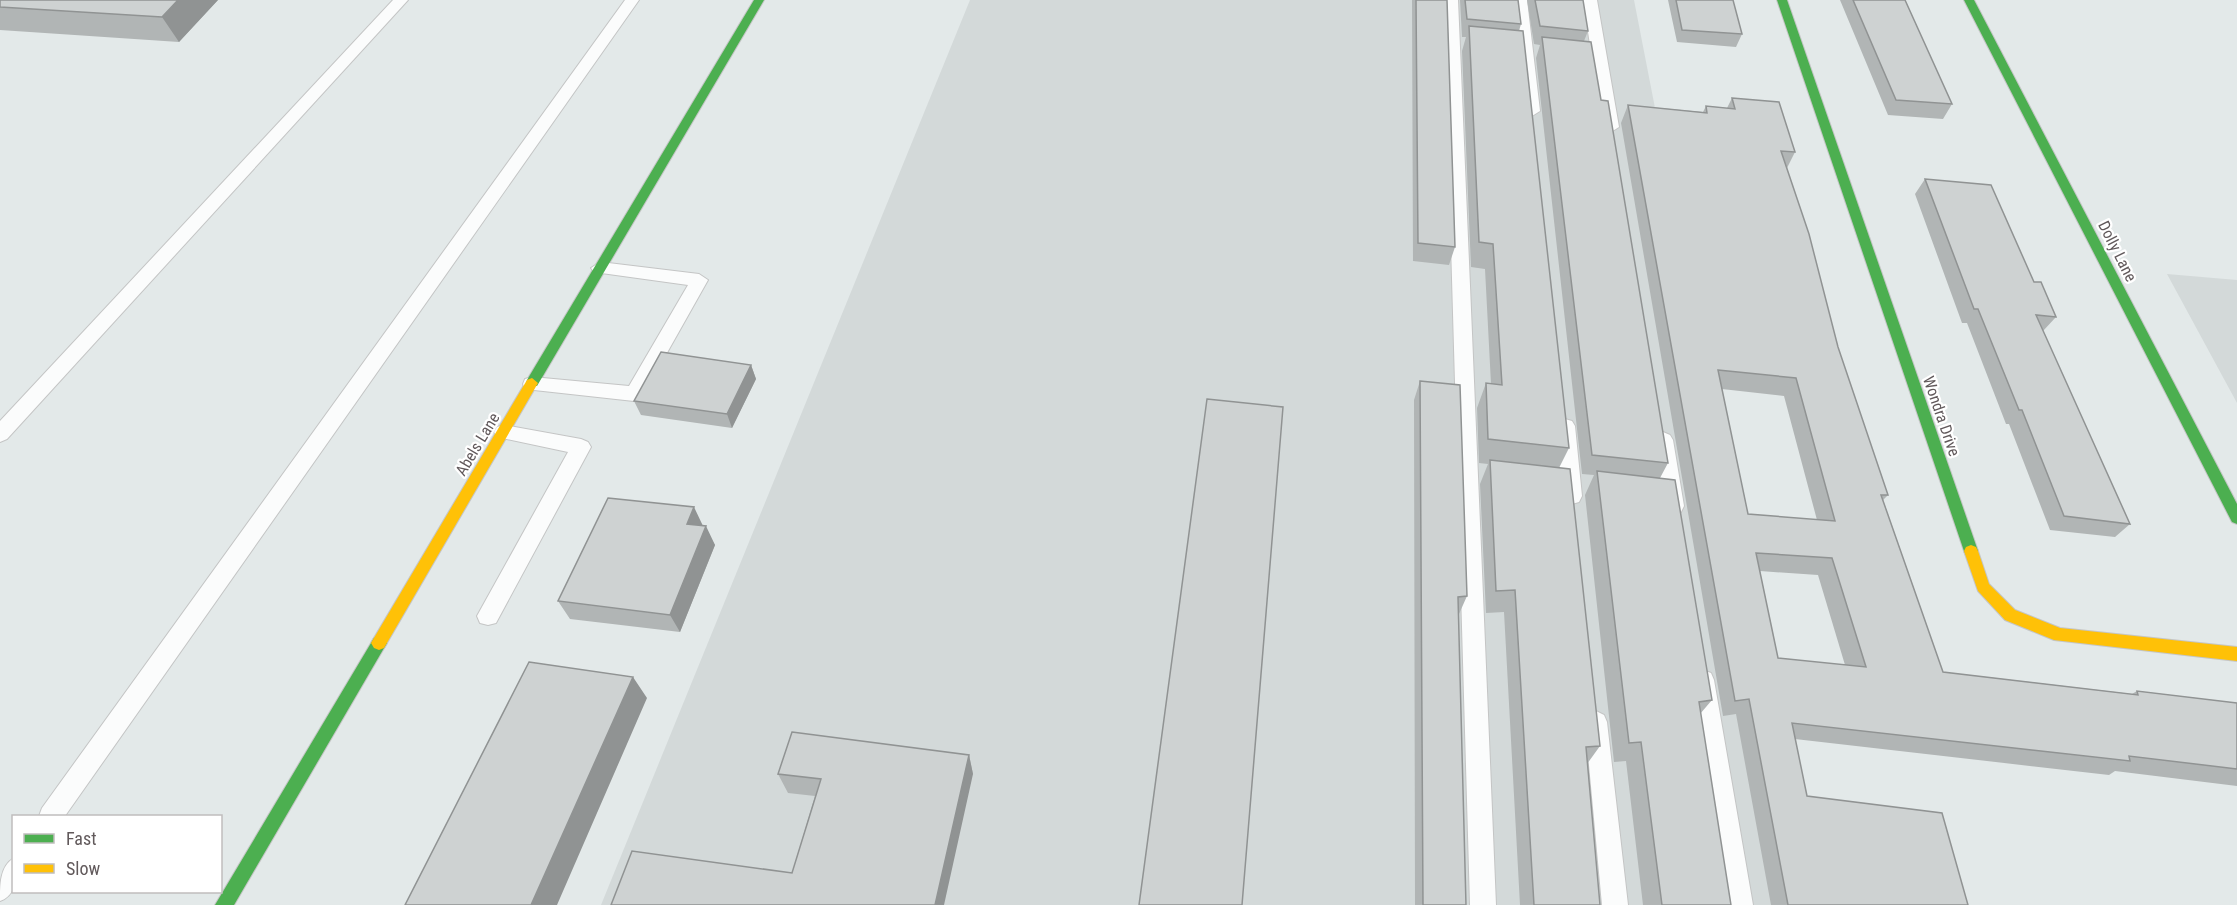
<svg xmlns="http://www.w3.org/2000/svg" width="2237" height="905" viewBox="0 0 2237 905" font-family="'Roboto Condensed',sans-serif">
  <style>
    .industrial { fill: #d3d9d9 }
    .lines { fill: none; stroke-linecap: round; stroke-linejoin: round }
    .lane-casing { stroke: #c4c5c5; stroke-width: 2 }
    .fast-casing { stroke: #c5c6c6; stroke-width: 2 }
    .slow-casing { stroke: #c5c6c6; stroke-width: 2 }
    .lane { fill: #fbfcfc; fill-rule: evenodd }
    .fast { fill: #4caf50; fill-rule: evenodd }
    .slow { fill: #ffc107; fill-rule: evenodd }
    .wall { fill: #b1b5b5; fill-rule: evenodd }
    .shaded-wall { fill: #909393 }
    .building { fill: #ced2d2; stroke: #909393; stroke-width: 1.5; fill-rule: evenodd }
    .labels { text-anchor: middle; stroke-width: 4.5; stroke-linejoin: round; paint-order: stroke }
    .street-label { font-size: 16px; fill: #61595b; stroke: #fff }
  </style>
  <rect width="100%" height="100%" fill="#e3e9e9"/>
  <!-- industrial -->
  <path class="industrial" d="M 970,0 L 1634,0 L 1810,905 L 601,905 Z
    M 2167,274 L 2237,280 L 2237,403 Z"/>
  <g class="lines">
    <defs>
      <path id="lane" d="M 393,0 L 408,0 L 7,439 L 0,442 L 0,421 Z
        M 625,0 L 639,0 L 65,816 L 39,816 L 42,808 Z
        M 1444,0 L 1458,0 L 1496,905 L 1470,905 Z
        M 1513,0 L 1527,0 L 1540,111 L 1532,116 L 1524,111 Z
        M 1583,0 L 1597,0 L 1619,127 L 1611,132 L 1603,127 Z
        M 600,262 L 699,274 L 708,280 L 641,399 L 634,401 L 525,389 L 523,384 L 525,379 L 532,377 L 629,386 L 688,285 L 594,272 L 591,268 Z
        M 1565,419 L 1572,421 L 1575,426 L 1582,496 L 1579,502 L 1572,504 L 1565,502 L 1562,496 L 1555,426 L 1558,421 Z
        M 504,425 L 581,439 L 588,442 L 591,447 L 496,623 L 488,625 L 480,623 L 477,616 L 568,452 L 497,437 L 494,432 L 497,427 Z
        M 1663,432 L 1670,435 L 1673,440 L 1684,506 L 1681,512 L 1674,514 L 1667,512 L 1664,506 L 1653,440 L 1656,435 Z
        M 1703,670 L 1711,673 L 1714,680 L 1753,905 L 1727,905 L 1692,680 L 1695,673 Z
        M 1596,711 L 1604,715 L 1607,722 L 1628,905 L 1602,905 L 1585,722 L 1588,715 Z
        M 14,858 C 14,876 19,894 0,901 C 0,884 0,866 14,858 Z"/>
      <path id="fast" d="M 754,0 L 764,0 L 537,386 L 527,386 L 526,383 L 527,380 Z
        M 1777,0 L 1787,0 L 1978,551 L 1976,555 L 1971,557 L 1966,555 L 1964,551 Z
        M 1964,0 L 1974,0 L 2237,504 L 2237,524 L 2232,522 Z
        M 379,636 L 384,638 L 387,643 L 384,648 L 234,905 L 215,905 L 374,638 Z"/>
      <path id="slow" d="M 532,378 L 538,383 L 384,648 L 379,650 L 374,648 L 371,643 L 374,638 L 527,380 Z
        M 1971,545 L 1976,547 L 1978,551 L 1989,584 L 2015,610 L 2060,628 L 2237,647 L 2237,661 L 2054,640 L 2005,620 L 1978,591 L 1964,551 L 1966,547 Z"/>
    </defs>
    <!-- lane casing -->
    <use href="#lane" class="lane-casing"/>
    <!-- fast casing -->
    <use href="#fast" class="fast-casing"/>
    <!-- slow casing -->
    <use href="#slow" class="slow-casing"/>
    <!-- lane -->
    <use href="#lane" class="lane"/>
    <!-- fast -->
    <use href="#fast" class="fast"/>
    <!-- slow -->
    <use href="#slow" class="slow"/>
  </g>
  <!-- wall -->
  <path class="wall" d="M 0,0 L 218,0 L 179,42 L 0,30 Z
    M 1412,0 L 1447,0 L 1455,247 L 1449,265 L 1413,261 Z
    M 1460,0 L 1518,0 L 1521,24 L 1519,31 L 1569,448 L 1559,468 L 1600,746 L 1587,764 L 1600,905 L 1520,905 L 1504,612 L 1486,613 L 1480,484 L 1488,464 L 1479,463 L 1477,408 L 1486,383 L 1491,384 L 1485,269 L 1471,267 L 1462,51 L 1466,37 L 1462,37 Z
    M 1527,0 L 1583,0 L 1588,31 L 1584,41 L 1601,100 L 1668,463 L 1660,478 L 1712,700 L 1700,714 L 1731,905 L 1643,905 L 1626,761 L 1614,762 L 1585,495 L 1594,475 L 1582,474 L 1536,58 L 1540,45 L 1534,44 Z
    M 1668,0 L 1733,0 L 1742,34 L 1736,47 L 1677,42 Z
    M 1840,0 L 1905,0 L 1952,104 L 1943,119 L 1888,115 Z
    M 1732,98 L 1795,152 L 1787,168 L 1838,347 L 1888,495 L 1883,500 L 1943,672 L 2132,694 L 2137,691 L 2237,703 L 2237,786 L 2115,771 L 2109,775 L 1795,739 L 1807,796 L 1968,905 L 1771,905 L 1736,714 L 1723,716 L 1621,123 L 1628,105 L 1703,112 L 1706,106 L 1727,108 ZM 1722,389 L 1784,396 L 1817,520 L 1748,514 ZM 1760,571 L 1818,575 L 1845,665 L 1778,658 Z
    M 1925,179 L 2034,282 L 2056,317 L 2043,331 L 2130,524 L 2115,537 L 2050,530 L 2009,424 L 2006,424 L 1967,323 L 1962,323 L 1915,194 Z
    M 751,365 L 756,379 L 732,428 L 641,415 L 634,401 Z
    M 1420,381 L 1467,596 L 1459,614 L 1458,614 L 1466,905 L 1415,905 L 1414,400 Z
    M 703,526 L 715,545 L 680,632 L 570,619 L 558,601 Z
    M 969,755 L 973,774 L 792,873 L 815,796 L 788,793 L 778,774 Z"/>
  <!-- shaded-wall -->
  <path class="shaded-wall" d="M 178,0 L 218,0 L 179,42 L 162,17 Z
    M 751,365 L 756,379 L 732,428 L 727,414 Z
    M 694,507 L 703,526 L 687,524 Z
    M 706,526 L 715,545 L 680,632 L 670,615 Z
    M 633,677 L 647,698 L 557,905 L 531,905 Z
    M 969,755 L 973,774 L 944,905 L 935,905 Z"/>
  <!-- building -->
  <path class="building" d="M 0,0 L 178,0 L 162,17 L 0,7 Z
    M 1416,0 L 1447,0 L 1455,247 L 1418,243 Z
    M 1465,0 L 1518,0 L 1521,24 L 1467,19 Z
    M 1535,0 L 1583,0 L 1588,31 L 1540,26 Z
    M 1676,0 L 1733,0 L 1742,34 L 1682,30 Z
    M 1853,0 L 1905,0 L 1952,104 L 1896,100 Z
    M 1469,26 L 1523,31 L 1569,448 L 1488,439 L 1486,383 L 1502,385 L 1493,244 L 1479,242 Z
    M 1542,37 L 1591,42 L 1601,100 L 1608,101 L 1668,463 L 1592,455 Z
    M 1732,98 L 1779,102 L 1795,152 L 1781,151 L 1809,234 L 1838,347 L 1888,495 L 1881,495 L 1943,672 L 2138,695 L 2137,691 L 2237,703 L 2237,769 L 2129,756 L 2130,761 L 1792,723 L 1807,796 L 1942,813 L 1968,905 L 1788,905 L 1749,699 L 1735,701 L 1628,105 L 1707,113 L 1706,106 L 1735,109 ZM 1718,370 L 1796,378 L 1835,521 L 1748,514 ZM 1756,553 L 1832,558 L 1866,667 L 1778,658 Z
    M 1925,179 L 1991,185 L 2034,282 L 2041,282 L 2056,317 L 2036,315 L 2130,524 L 2064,516 L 2022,410 L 2019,410 L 1978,309 L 1974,309 Z
    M 661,352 L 751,365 L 727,414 L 634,401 Z
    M 1420,381 L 1460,385 L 1467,596 L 1458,597 L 1466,905 L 1423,905 Z
    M 1207,399 L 1283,407 L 1242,905 L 1139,905 Z
    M 1490,460 L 1570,469 L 1600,746 L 1586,747 L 1600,905 L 1534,905 L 1515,590 L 1496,591 Z
    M 1597,471 L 1675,480 L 1712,700 L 1699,702 L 1731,905 L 1662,905 L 1641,742 L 1629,743 Z
    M 608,498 L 694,507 L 687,524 L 706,526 L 670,615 L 558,601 Z
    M 529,662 L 633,677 L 531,905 L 405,905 Z
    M 792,732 L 969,755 L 935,905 L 611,905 L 632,851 L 792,873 L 821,779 L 778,774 Z"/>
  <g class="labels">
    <!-- street labels -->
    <g class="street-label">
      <text transform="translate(2118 251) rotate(63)" y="6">Dolly Lane</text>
      <text transform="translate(1942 416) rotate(71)" y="6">Wondra Drive</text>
      <text transform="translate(477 444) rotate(-59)" y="6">Abels Lane</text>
    </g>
  </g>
  <!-- legend -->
  <rect x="12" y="815" width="210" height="78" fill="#ffffff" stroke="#c0bdbd" stroke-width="1.5"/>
  <rect x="24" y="834" width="30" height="9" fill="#4caf50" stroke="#c0bdbd" stroke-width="1.5"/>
  <text x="66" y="845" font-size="18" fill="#61595b">Fast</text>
  <rect x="24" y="864" width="30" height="9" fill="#ffc107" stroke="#c0bdbd" stroke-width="1.5"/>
  <text x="66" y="875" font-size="18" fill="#61595b">Slow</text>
</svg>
